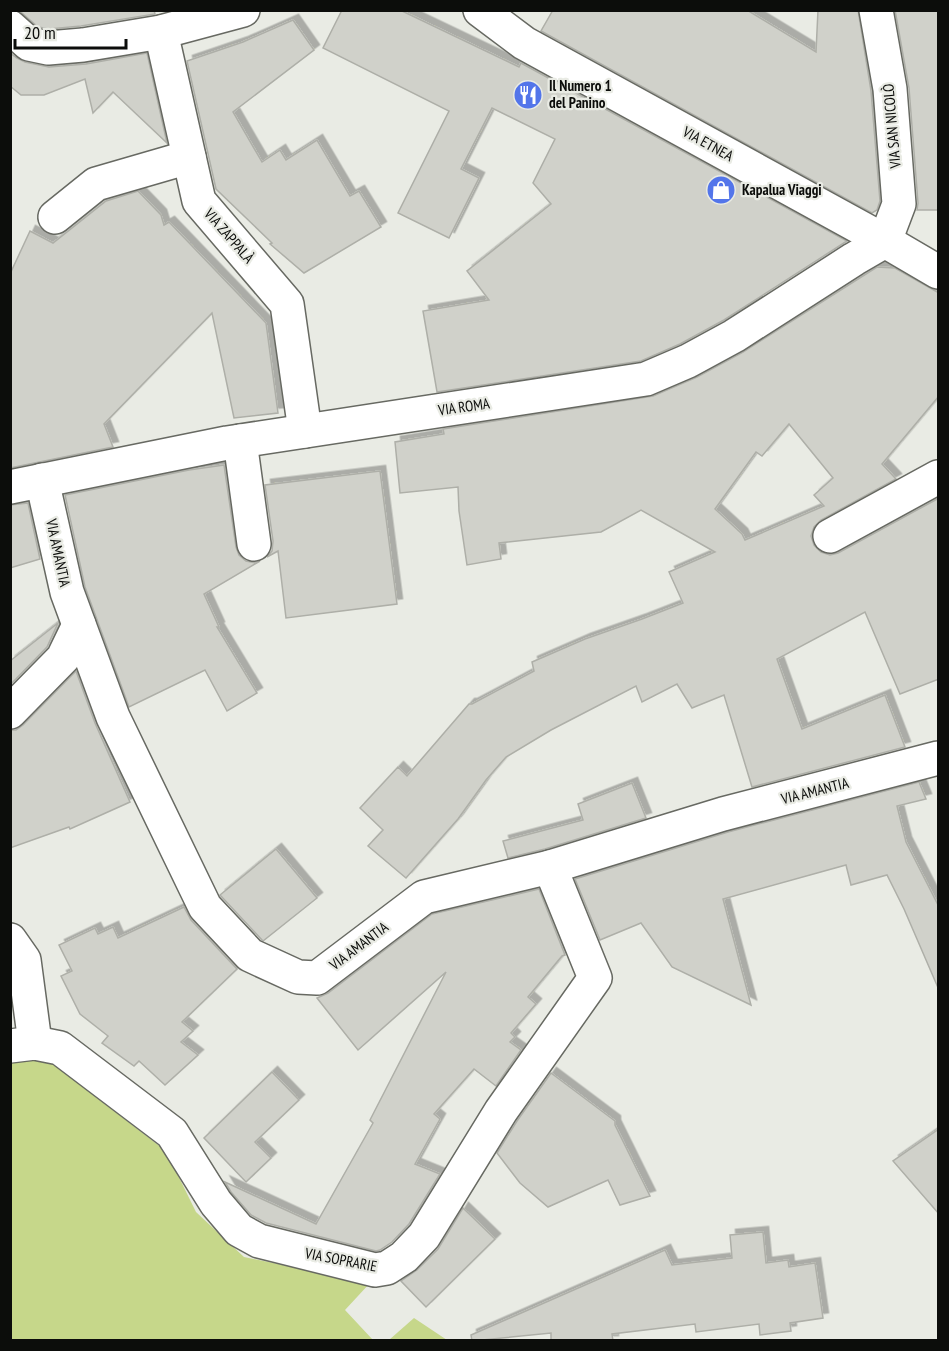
<svg xmlns="http://www.w3.org/2000/svg" width="949" height="1351" font-family="'PT Sans Narrow',sans-serif">
  <style>
    .green { fill: #c6d78a }
    .building { fill: #d0d1ca; stroke: #aeafa8; stroke-width: 1.5; fill-rule: evenodd; filter: url(#shadow) }
    .lines { fill: none; stroke-linecap: round; stroke-linejoin: round }
    .pedestrian-casing { stroke: #676962; stroke-width: 36 }
    .minor-casing { stroke: #676962; stroke-width: 36 }
    .secondary-casing { stroke: #676962; stroke-width: 36 }
    .pedestrian { stroke: #fff; stroke-width: 33 }
    .minor { stroke: #fff; stroke-width: 33 }
    .secondary { stroke: #fff; stroke-width: 33 }
    .labels { text-anchor: middle; stroke-width: 4.5; stroke-linejoin: round; paint-order: stroke }
    .poi-label { font-size: 15px; font-weight: bold; fill: #0c0d0b; stroke: #e9ebe4; text-anchor: start }
    .street-label { font-size: 15px; fill: #0c0d0b; stroke: #e9ebe4 }
  </style>
  <defs>
    <filter id="shadow"><feDropShadow dx="5.5" dy="-5.5" stdDeviation="0" flood-color="#0004"/></filter>
  </defs>
  <rect width="100%" height="100%" fill="#e9ebe4"/>
  <g class="green">
    <path d="M26,1056l27,8 113,87 30,61 48,45 126,26 -25,27 28,30h-362v-276z"/>
    <path d="M414,1318l33,22h-58z"/>
  </g>
  <g class="building">
    <path d="M18,10h136l1,4 -74,12 -32,3 -11,-2 -16,-14z"/>
    <path d="M342,10h58l119,57 2,-4 326,178 -123,79 -44,24 -39,17 -204,31 -14,-81 66,-11 -22,-29 84,-67 -18,-21 22,-44 -63,-31 -31,61 18,9 -30,60 -51,-25 51,-102 -126,-63z"/>
    <path d="M553,10h194l69,42 2,-42h40l13,81 9,110 -3,9 -5,3 -331,-182z"/>
    <path d="M895,10h44v200h-22l1,-7 -9,-115z"/>
    <path d="M293,20l21,30 -81,62 29,50 18,-12 6,10 31,-20 33,56 9,-5 22,36 -77,46 -34,-29 2,-1 -56,-54 -29,-128 56,-19z"/>
    <path d="M10,53l7,5 8,4 24,5 37,-3 61,-11 20,90 -54,-51 -20,21 -8,-34 -41,16h-23l-11,-9z"/>
    <path d="M138,191l23,24 3,10 5,-3 97,101 12,90 -44,5 -22,-105 -108,111 9,23 -103,21v-194l20,-43 23,12 53,-42z"/>
    <path d="M877,267l18,1 44,25v103l-57,68 14,15 -75,41 -7,7 -3,9 3,9 7,7 9,3 8,-2 101,-55v181l-39,15 -35,-82 -88,47 25,70 83,-34 20,52 -153,40 -28,-92 -32,13 -15,-24 -35,18 -6,-16 -85,44 -45,27 -20,23 -28,39 -52,59 -38,-32 15,-16 -23,-22 38,-41 9,9 62,-72h3l62,-33 -2,-9 53,-23 57,-20 41,-16 -14,-31 46,-20 -74,-42 -40,22 -102,11 2,16 -34,6 -8,-54 -1,-24 -58,6 -5,-51 49,-8 -1,-5 210,-33 44,-19 46,-25zM789,424l44,54 -19,17 10,11 -79,34 -3,-6 -27,-25 41,-57 6,4z"/>
    <path d="M224,465l12,82 3,8 7,6 10,2 4,-2 -56,33 15,33h-2l40,66 -30,18 -22,-41 -76,37 -44,-120 -20,-92 124,-25z"/>
    <path d="M380,471l17,133 -111,14 -8,-67 -11,6 5,-6 1,-10 -8,-56z"/>
    <path d="M28,503l12,56 -30,9v-63z"/>
    <path d="M58,623l-11,24 -37,38v-24z"/>
    <path d="M76,671l19,52 35,79 -60,27 -1,-2 -59,21v-118h6l7,-5z"/>
    <path d="M919,782l7,17 -29,7 9,36 33,65v83l-35,-81 -17,-34 -36,10 -5,-20 -123,34 28,106 -79,-38 -31,-44 -41,17 -25,-61 153,-47z"/>
    <path d="M632,783l14,35 -101,31 -37,9 -5,-17 80,-21 -5,-16z"/>
    <path d="M276,849l41,49 -54,43 -43,-46z"/>
    <path d="M539,889l26,66 -3,1 -34,41 8,7 -25,29 4,4 -5,5 11,8 -25,36 -22,-17 -40,45 6,5 -25,45 25,10 -31,50 -17,18 -12,8 -4,1 -110,-28 -15,-8 -20,-23 -6,-10 91,42 57,-101 -3,-3 76,-148 -88,78 -41,-52 11,-5 104,-79z"/>
    <path d="M184,907l7,13 46,49 -55,53 11,9 -12,11 17,13 -33,30 -26,-24 -5,5 -32,-23 6,-7 -28,-22 -19,-38 11,-5 -13,-26 36,-17 3,6 15,-7 5,11z"/>
    <path d="M272,1072l27,28 -44,42 16,16 -25,24 -42,-44z"/>
    <path d="M551,1073l64,48v4l35,71 -30,9 -12,-25 -60,27 -28,-24 -23,-30 20,-32z"/>
    <path d="M939,1129v85l-46,-53z"/>
    <path d="M463,1208l32,31 -69,68 -25,-26 16,-11 21,-21z"/>
    <path d="M763,1232l3,31 22,-3 1,7 26,-4 8,55 -33,5 1,8 -31,4 -1,-11 -63,8 -1,-8 -83,10 1,7h-62v-8l-79,8 -1,-6 194,-85 7,15 60,-7 -2,-23z"/>
  </g>
  <g class="lines">
    <g class="pedestrian-casing">
      <path id="pedestrian" d="M830,536l108,-59"/>
    </g>
    <g class="minor-casing">
      <g id="minor">
        <path d="M876,10l14,79 9,115 -14,37"/>
        <path d="M10,27l19,17 19,4 35,-3 78,-13 82,-22"/>
        <path d="M161,32l38,169 88,103 18,127"/>
        <path d="M55,217l41,-33 93,-27"/>
        <path d="M240,441l14,103"/>
        <path d="M42,480l25,112 46,125 92,190 45,48 48,22 19,1 107,-81 126,-30 173,-53 215,-56"/>
        <path d="M10,712l53,-54 16,-33"/>
        <path d="M10,940l14,20 11,83"/>
        <path d="M10,1046l25,-3 25,5 112,85 44,70 23,27 20,11 116,29 12,-2 17,-11 20,-21 77,-125 94,-133 -45,-111"/>
      </g>
    </g>
    <g class="secondary-casing">
      <g id="secondary">
        <path d="M480,10l44,33 361,198 53,31"/>
        <path d="M10,487l217,-44 419,-64 42,-18 46,-25 120,-77 31,-18"/>
      </g>
    </g>
    <use href="#pedestrian" class="pedestrian"/>
    <use href="#minor" class="minor"/>
    <use href="#secondary" class="secondary"/>
  </g>
  <defs>
    <g id="restaurant-disc" transform="scale(1.5)"><circle r="9.5" fill="#5375ea" stroke="#e9ebe4"/><path d="M-5-6h1v4h1v-4h1v4h1v-4h1v5L-1.5 .5V6h-2V.5L-5-1ZM5-6V6H3V1.5H1.5Q1.5-4 5-6Z" fill="#fff"/></g>
    <g id="shop-disc" transform="scale(1.5)"><circle r="9.5" fill="#5375ea" stroke="#e9ebe4"/><path d="M-5-2.5h2.3a2.7 3.5 0 0 1 5.4 0H5L5.5 6h-11ZM-1.5-2.5h3a1.5 2.3 0 0 0-3 0Z" fill="#fff"/></g>
  </defs>
  <g fill-rule="evenodd">
    <use href="#restaurant-disc" x="528" y="95"/>
    <use href="#shop-disc" x="721" y="190"/>
  </g>
  <g class="labels">
    <g class="poi-label">
      <text x="549" y="91">Il Numero 1<tspan x="549" dy="17">del Panino</tspan></text>
      <text x="742" y="195">Kapalua Viaggi</text>
    </g>
    <g class="street-label">
      <text transform="translate(892 126) rotate(-95)" y="5">VIA SAN NICOLÒ</text>
      <text transform="translate(708 144) rotate(29)" y="5">VIA ETNEA</text>
      <text transform="translate(229 236) rotate(49)" y="5">VIA ZAPPALÀ</text>
      <text transform="translate(464 407) rotate(-8)" y="5">VIA ROMA</text>
      <text transform="translate(58 553) rotate(78)" y="5">VIA AMANTIA</text>
      <text transform="translate(815 791) rotate(-14)" y="5">VIA AMANTIA</text>
      <text transform="translate(359 946) rotate(-37)" y="5">VIA AMANTIA</text>
      <text transform="translate(341 1260) rotate(11)" y="5">VIA SOPRARIE</text>
    </g>
  </g>
  <rect width="949" height="1351" fill="none" stroke="#0c0d0b" stroke-width="24"/>
  <path d="M15 39v9h111v-9" fill="none" stroke="#0c0d0b" stroke-width="3"/>
  <text x="24" y="39" font-size="18" fill="#0c0d0b" stroke="#e9ebe4" stroke-width="4.5" paint-order="stroke">20 m</text>
</svg>
